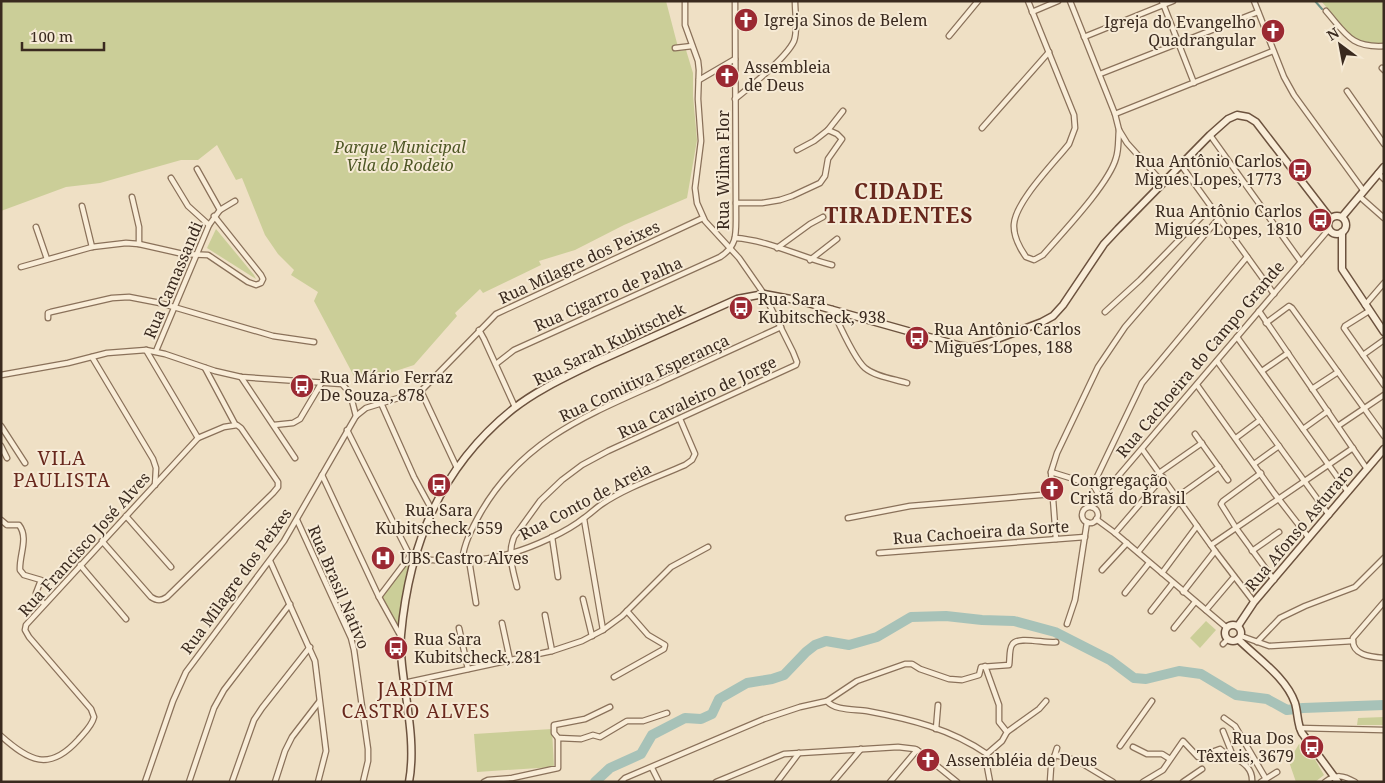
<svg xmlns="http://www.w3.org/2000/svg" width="1385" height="783" font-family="'Noto Serif',serif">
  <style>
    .green { fill: #cbce98 }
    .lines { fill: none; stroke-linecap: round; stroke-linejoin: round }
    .stream { stroke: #6d9186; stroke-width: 2 }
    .river { stroke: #a7c2b8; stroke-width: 10 }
    .street-casing { stroke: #8a715a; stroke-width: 7 }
    .secondary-casing { stroke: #6c523e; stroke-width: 9 }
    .street { stroke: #f9edd8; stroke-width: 4.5 }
    .secondary { stroke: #f9edd8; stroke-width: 6 }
    .labels { text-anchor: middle; stroke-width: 4; stroke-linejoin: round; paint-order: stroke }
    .poi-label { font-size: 16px; fill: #3a2a1f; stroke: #f6ead5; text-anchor: start }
    .park-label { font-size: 16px; font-style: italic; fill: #4e5725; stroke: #f6ead5 }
    .street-label { font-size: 16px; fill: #3a2a1f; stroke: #f6ead5 }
    .quarter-label { font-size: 19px; letter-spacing: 1px; fill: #68281d; stroke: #f6ead5 }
    .district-label { font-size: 21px; font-weight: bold; letter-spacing: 1px; fill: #68281d; stroke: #f6ead5 }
  </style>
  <rect width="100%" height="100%" fill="#efe0c5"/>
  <g class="green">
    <path d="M1,1h665l13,50 7,-1 7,23v23l4,44 -10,58 -63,27 -49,25 -36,11 2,4 -58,28 -3,-4 -25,24 2,3 -43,49 -52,17 -6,-2 -42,-79 4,-9 -27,-17 3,-5 -16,-16 -13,-19 -23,-57 -6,2 -19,-35 -19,15h-17l-81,23 -34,4 -65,24z"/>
    <path d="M1321,1h63v42c-12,0 -22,1 -32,-6z"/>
    <path d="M216,229l38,46 2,4 -49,-31z"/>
    <path d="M409,560l-11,67 -16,-30z"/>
    <path d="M1206,621l10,9 -16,18 -10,-10z"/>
    <path d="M1384,717v8h-27l1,-7z"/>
    <path d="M552,729l2,38 -77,5 -3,-38z"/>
    <path d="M1299,744l14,12 11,19 -9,7h-19l-9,-26 6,-2z"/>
  </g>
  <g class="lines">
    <path class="stream" d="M1315,1l7,8"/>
    <path class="river" d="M595,782l15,-14 31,-14 11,-19 33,-17 16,1 11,-5 7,-15 28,-16 25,-4 12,-4 22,-23 9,-7 11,-4 23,4 28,-8 34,-20 35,-1 36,4 32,1 41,11 55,28 24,18 12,1 33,-8 22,3 35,21 31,4 20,11 16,-2 81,-3"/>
    <g class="street-casing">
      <g id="street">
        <path d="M1028,1l46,114 1,13 -6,16c-15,19 -53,57 -55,80 -1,12 5,23 12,33l8,3 9,-5c19,-22 66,-71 73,-97 3,-9 2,-19 3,-28"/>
        <path d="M1070,1l45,113 4,16 8,13 36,40"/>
        <path d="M1162,1l32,82"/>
        <path d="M1254,1l30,76 10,18 69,95"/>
        <path d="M1326,11c20,23 25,37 58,35"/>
        <path d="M1032,12l26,-11"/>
        <path d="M949,36l29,-35"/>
        <path d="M1084,37l89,-36"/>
        <path d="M675,48l17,-2"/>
        <path d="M1382,68l2,2"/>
        <path d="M1100,74l158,-62"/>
        <path d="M699,80l36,-21"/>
        <path d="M1347,91l37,53"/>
        <path d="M735,99c15,-12 52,-42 59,-58 4,-11 1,-28 1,-40"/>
        <path d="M1115,114l158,-63"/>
        <path d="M982,128l67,-76"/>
        <path d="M828,130l15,-19"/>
        <path d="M1210,135l91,127"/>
        <path d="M1181,165l93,129"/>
        <path d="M197,169l23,41"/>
        <path d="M1378,173l6,6"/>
        <path d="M171,178l17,28 21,19"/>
        <path d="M1359,196l25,22"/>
        <path d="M132,197l7,30v17"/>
        <path d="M736,203h26l18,-3 12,-4 28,-13 5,-7 3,-17 14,-20 -5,-5 -9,-4 -14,11 -17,9"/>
        <path d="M82,206l10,41"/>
        <path d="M36,227l11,32"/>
        <path d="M735,238c33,2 65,19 97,27"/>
        <path d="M777,248l33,-24 13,-7"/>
        <path d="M810,260l27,-21"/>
        <path d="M21,267l71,-20 34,-4 13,1 44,10 25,1 40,27 8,3 5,-2 2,-4 -2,-4 -47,-59"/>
        <path d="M1365,305l19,-22"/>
        <path d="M832,309c7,15 22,50 33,59 11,9 29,11 42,15"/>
        <path d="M1259,311l108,158"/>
        <path d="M1369,311l-24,15 -1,2 40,57"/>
        <path d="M1105,312l35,-32 71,-73"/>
        <path d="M48,318v-5l3,-1 61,-14 17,-1 31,6 113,33 41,6"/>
        <path d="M1266,323l23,-17 3,2 92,128"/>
        <path d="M479,330l5,9 31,68"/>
        <path d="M1237,337l111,155"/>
        <path d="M146,350l52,88"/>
        <path d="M156,351l53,-126 11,-15 15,-9"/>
        <path d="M1363,355l21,-15"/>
        <path d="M92,357l61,102 3,9 -1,17"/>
        <path d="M1217,361l112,154"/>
        <path d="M496,364l18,-14 206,-93c17,-11 16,-22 16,-40l-1,-216"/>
        <path d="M205,368l30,56"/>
        <path d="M1262,371l26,-18"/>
        <path d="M1,375l67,-12 39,-10 39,-3 19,4 50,17 26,6 101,7 8,9 6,23"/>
        <path d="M241,377l54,81"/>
        <path d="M1197,385l77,108 35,45"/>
        <path d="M1312,389l26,-17"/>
        <path d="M421,391l36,77"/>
        <path d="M381,403l33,74 18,33"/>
        <path d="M274,425l19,-2 7,-4 22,-37"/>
        <path d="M1,426l24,37"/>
        <path d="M1338,426l46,-31"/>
        <path d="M1303,429l25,-18"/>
        <path d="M347,430l63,126 3,3c34,2 66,4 99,-6 21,-6 55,-21 72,-35 6,-4 12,-10 18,-14 25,-17 56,-27 83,-39l7,-5 3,-6 -15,-35"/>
        <path d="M1195,434l33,46"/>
        <path d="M1236,438l24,-18"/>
        <path d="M1,446l6,12"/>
        <path d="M1142,449l73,102 39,51"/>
        <path d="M1254,464l25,-18"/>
        <path d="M1051,472l42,13 8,13"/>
        <path d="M1159,473l43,-30"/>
        <path d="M1261,473l-38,28 -2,3 15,24 38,52"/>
        <path d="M322,475l57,122 21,38"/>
        <path d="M1093,485l49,-102 105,-126"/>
        <path d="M1177,497l42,-30"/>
        <path d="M1092,507l237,-278"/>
        <circle cx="1090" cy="515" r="8"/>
        <path d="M126,516l45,51"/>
        <path d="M848,518l62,-12 143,-12"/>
        <path d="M584,519l19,111"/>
        <path d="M1096,519l19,14 112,95"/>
        <path d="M1,520l6,5h12c10,13 0,30 1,45l4,5 17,5 -5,13 8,11"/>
        <path d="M297,520l54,118 3,12 14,99v12l-5,21"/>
        <path d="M1115,533l48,-56"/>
        <path d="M552,537l6,40"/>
        <path d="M1056,539l-5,-67 6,-19 41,-86 27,-40 94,-109"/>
        <path d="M1211,545l142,-97"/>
        <path d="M1252,551l27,-19"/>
        <path d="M1138,552l41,-51"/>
        <path d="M879,553l206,-16"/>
        <path d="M469,560l7,43"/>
        <path d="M270,561l45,100 11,90 -8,31"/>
        <path d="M462,561c2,-18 10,-33 19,-49 43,-74 109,-98 182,-131 39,-18 79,-36 118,-54"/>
        <path d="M80,565l46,54"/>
        <path d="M1102,570l25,-27"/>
        <path d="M1162,573l35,-47"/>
        <path d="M517,587c-4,-17 -10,-33 -3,-50l26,-36 22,-21 20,-15 26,-14 188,-86 1,-3 -4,-10 -29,-58 -25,-36 -34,-37 -8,-18 -2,-15 6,-47 -3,-42 1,-29 -1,-9 -13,-36v-24"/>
        <path d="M1183,592l32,-41"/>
        <path d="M1125,593l24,-30"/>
        <path d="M379,597l31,-41"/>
        <path d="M583,599l9,37"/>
        <path d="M1384,602l-31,36c-2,17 17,19 31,20"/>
        <path d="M1206,610l28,-33"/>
        <path d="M1151,611l22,-28"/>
        <path d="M545,615l7,36"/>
        <path d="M502,623l8,37"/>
        <path d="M1067,624l8,-24 12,-78"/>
        <path d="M459,628l9,41"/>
        <path d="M1174,628l21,-26"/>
        <path d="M1241,636l28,10 84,-5"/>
        <path d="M1257,642l23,-24 25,-12 50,-19 29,-29"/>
        <path d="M1223,644l5,-5"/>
        <path d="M985,666l14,39v17l8,10 -5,9 -15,13"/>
        <path d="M614,677l50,-28 1,-4 -17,-10 -21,-24"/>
        <path d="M404,683l148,-32 30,-10 21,-11 19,-14 49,-49 37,-20"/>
        <path d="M827,701c8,10 29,8 40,10 43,8 84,18 120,43"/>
        <path d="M1224,718l11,8 31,53"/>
        <path d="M1299,728l85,2"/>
        <path d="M936,729l2,-24"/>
        <path d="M1223,731l10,25"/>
        <path d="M1007,732l32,-23 7,-8"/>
        <path d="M1,736c28,25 48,36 77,4 6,-7 14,-14 16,-23l-3,-8 -62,-72 -4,-7 1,-5 172,-187 26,-11 13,-2 4,3 37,54v5l-5,6 -106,104c-6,4 -10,4 -16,0l-49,-56"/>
        <path d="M558,738l-4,-5v-8l31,-6 25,-12"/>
        <path d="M1120,746l32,-45"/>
        <path d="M1133,747l14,7h15l8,5"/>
        <path d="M987,754l-1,7 4,21"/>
        <path d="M1055,755l23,6 35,21"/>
        <path d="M652,768l7,14"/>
        <path d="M145,782l28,-81 13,-29 98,-131 72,-125 10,-8 55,-17 75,-77 207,-96"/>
        <path d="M189,782l25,-74 10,-18 66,-86"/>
        <path d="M232,782l22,-62 8,-12 48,-61"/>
        <path d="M275,782l10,-31 7,-14 27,-35"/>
        <path d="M484,782l4,-2 24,-2 46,-10v-30l23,1 12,-4 7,2 27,-16h16l24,-8"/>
        <path d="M621,782l4,-4 139,-59 36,-12 27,-6 30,-20 48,-17h7l8,5 29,10 13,1 17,-5 2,-8 28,-2c1,-5 0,-16 3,-20 5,-10 34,-1 44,-3"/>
        <path d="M716,782l68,-28 114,-7 17,2 5,3 37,30"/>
        <path d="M777,782l22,-29"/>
        <path d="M833,782l28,-33"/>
        <path d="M890,782l27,-32"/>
        <path d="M1050,782l1,-15 6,-19"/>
        <path d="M1143,782l20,-12 20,-29 15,16 22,-8c4,5 9,4 14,8 10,6 19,12 18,25"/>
        <path d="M1183,782l19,-13"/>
        <path d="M1261,782l16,-10"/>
        <path d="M1325,782c11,-8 18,-7 30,0"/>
      </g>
    </g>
    <g class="secondary-casing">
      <g id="secondary">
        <circle cx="1337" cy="225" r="9"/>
        <path d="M1342,217l42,-50"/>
        <path d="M1342,232v37l42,63"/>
        <circle cx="1233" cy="633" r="8"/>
        <path d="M1238,626l16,-24 130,-153"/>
        <path d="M1238,639c19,19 48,38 57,64 3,10 2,21 7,30l36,49"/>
        <path d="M409,782c7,-38 -3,-79 -7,-117 -1,-10 -2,-20 -1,-30 8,-91 40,-168 112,-226 24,-19 53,-32 79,-45 48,-22 97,-43 145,-65l27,-5 37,7 160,45 12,1 11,-3 58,-22 11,-6 10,-11 41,-61 14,-15 92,-94 18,-16 9,-4 11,2 8,5 74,96"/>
      </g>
    </g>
    <use href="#street" class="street"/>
    <use href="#secondary" class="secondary"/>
  </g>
  <defs>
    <g id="church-disc" transform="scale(1.25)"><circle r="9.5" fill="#9b2932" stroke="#f6ead5"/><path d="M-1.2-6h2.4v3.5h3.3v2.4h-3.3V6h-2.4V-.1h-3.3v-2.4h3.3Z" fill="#fff"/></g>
    <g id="bus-disc" transform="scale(1.25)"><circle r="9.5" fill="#9b2932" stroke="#f6ead5"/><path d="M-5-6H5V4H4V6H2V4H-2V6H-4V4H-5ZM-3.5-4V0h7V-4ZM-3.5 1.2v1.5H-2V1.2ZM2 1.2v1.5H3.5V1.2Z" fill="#fff"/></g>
    <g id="hospital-disc" transform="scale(1.25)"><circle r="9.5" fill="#9b2932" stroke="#f6ead5"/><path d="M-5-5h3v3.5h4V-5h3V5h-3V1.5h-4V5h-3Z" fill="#fff"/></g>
  </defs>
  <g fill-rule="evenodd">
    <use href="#church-disc" x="746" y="20"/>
    <use href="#church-disc" x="1273" y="31"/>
    <use href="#church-disc" x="727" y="76"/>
    <use href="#bus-disc" x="1300" y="170"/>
    <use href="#bus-disc" x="1320" y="220"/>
    <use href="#bus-disc" x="741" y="308"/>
    <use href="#bus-disc" x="917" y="338"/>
    <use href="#bus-disc" x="302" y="386"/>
    <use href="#bus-disc" x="439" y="485"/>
    <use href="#church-disc" x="1052" y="489"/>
    <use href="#hospital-disc" x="383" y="558"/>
    <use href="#bus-disc" x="396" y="648"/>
    <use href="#bus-disc" x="1312" y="747"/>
    <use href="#church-disc" x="928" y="760"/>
  </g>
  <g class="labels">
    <g class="poi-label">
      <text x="764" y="26">Igreja Sinos de Belem</text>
      <text x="1256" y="28" text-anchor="end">Igreja do Evangelho<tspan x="1256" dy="18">Quadrangular</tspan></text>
      <text x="744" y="73">Assembleia<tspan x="744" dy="18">de Deus</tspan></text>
      <text x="1282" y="167" text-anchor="end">Rua Antônio Carlos<tspan x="1282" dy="18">Migues Lopes, 1773</tspan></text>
      <text x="1302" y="217" text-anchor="end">Rua Antônio Carlos<tspan x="1302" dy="18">Migues Lopes, 1810</tspan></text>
      <text x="758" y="305">Rua Sara<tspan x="758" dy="18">Kubitscheck, 938</tspan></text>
      <text x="934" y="335">Rua Antônio Carlos<tspan x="934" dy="18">Migues Lopes, 188</tspan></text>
      <text x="320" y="383">Rua Mário Ferraz<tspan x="320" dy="18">De Souza, 878</tspan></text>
      <text x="1070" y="486">Congregação<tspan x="1070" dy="18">Cristã do Brasil</tspan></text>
      <text x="439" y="516" text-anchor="middle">Rua Sara<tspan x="439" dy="18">Kubitscheck, 559</tspan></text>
      <text x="400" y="564">UBS Castro Alves</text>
      <text x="414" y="645">Rua Sara<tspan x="414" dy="18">Kubitscheck, 281</tspan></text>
      <text x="1294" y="744" text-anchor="end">Rua Dos<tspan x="1294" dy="18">Têxteis, 3679</tspan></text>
      <text x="946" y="766">Assembléia de Deus</text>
    </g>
    <g class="park-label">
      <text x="400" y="153">Parque Municipal<tspan x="400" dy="18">Vila do Rodeio</tspan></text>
    </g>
    <g class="street-label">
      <text transform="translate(723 170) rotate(-90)" y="6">Rua Wilma Flor</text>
      <text transform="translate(579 262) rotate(-25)" y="6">Rua Milagre dos Peixes</text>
      <text transform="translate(173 280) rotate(-67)" y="6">Rua Camassandi</text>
      <text transform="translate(608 294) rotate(-24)" y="6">Rua Cigarro de Palha</text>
      <text transform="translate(609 344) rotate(-26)" y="6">Rua Sarah Kubitschek</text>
      <text transform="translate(1200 359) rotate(-50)" y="6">Rua Cachoeira do Campo Grande</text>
      <text transform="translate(644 378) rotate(-25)" y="6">Rua Comitiva Esperança</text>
      <text transform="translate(697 397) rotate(-25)" y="6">Rua Cavaleiro de Jorge</text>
      <text transform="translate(585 501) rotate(-28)" y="6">Rua Conto de Areia</text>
      <text transform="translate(1299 528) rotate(-50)" y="6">Rua Afonso Asturaro</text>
      <text transform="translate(981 532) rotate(-4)" y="6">Rua Cachoeira da Sorte</text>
      <text transform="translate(84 544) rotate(-48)" y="6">Rua Francisco José Alves</text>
      <text transform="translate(236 581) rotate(-54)" y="6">Rua Milagre dos Peixes</text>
      <text transform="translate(339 587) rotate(67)" y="6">Rua Brasil Nativo</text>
    </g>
    <g class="quarter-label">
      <text x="62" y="465">VILA<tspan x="62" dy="22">PAULISTA</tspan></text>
      <text x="416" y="696">JARDIM<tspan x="416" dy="22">CASTRO ALVES</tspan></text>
    </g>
    <g class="district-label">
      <text x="899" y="199">CIDADE<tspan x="899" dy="24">TIRADENTES</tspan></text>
    </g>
  </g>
  <rect width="1385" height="783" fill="none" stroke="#3a2a1f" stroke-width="5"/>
  <g transform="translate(1340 45) rotate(328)" stroke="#f6ead5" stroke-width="4" paint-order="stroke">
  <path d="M0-4L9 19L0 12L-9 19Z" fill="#3a2a1f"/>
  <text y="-8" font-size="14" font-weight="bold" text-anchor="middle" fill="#3a2a1f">N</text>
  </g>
  <path d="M22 42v8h82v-8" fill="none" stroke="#3a2a1f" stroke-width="2.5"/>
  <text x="30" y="42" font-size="15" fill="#3a2a1f" stroke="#f6ead5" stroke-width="4" paint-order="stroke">100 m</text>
</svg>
